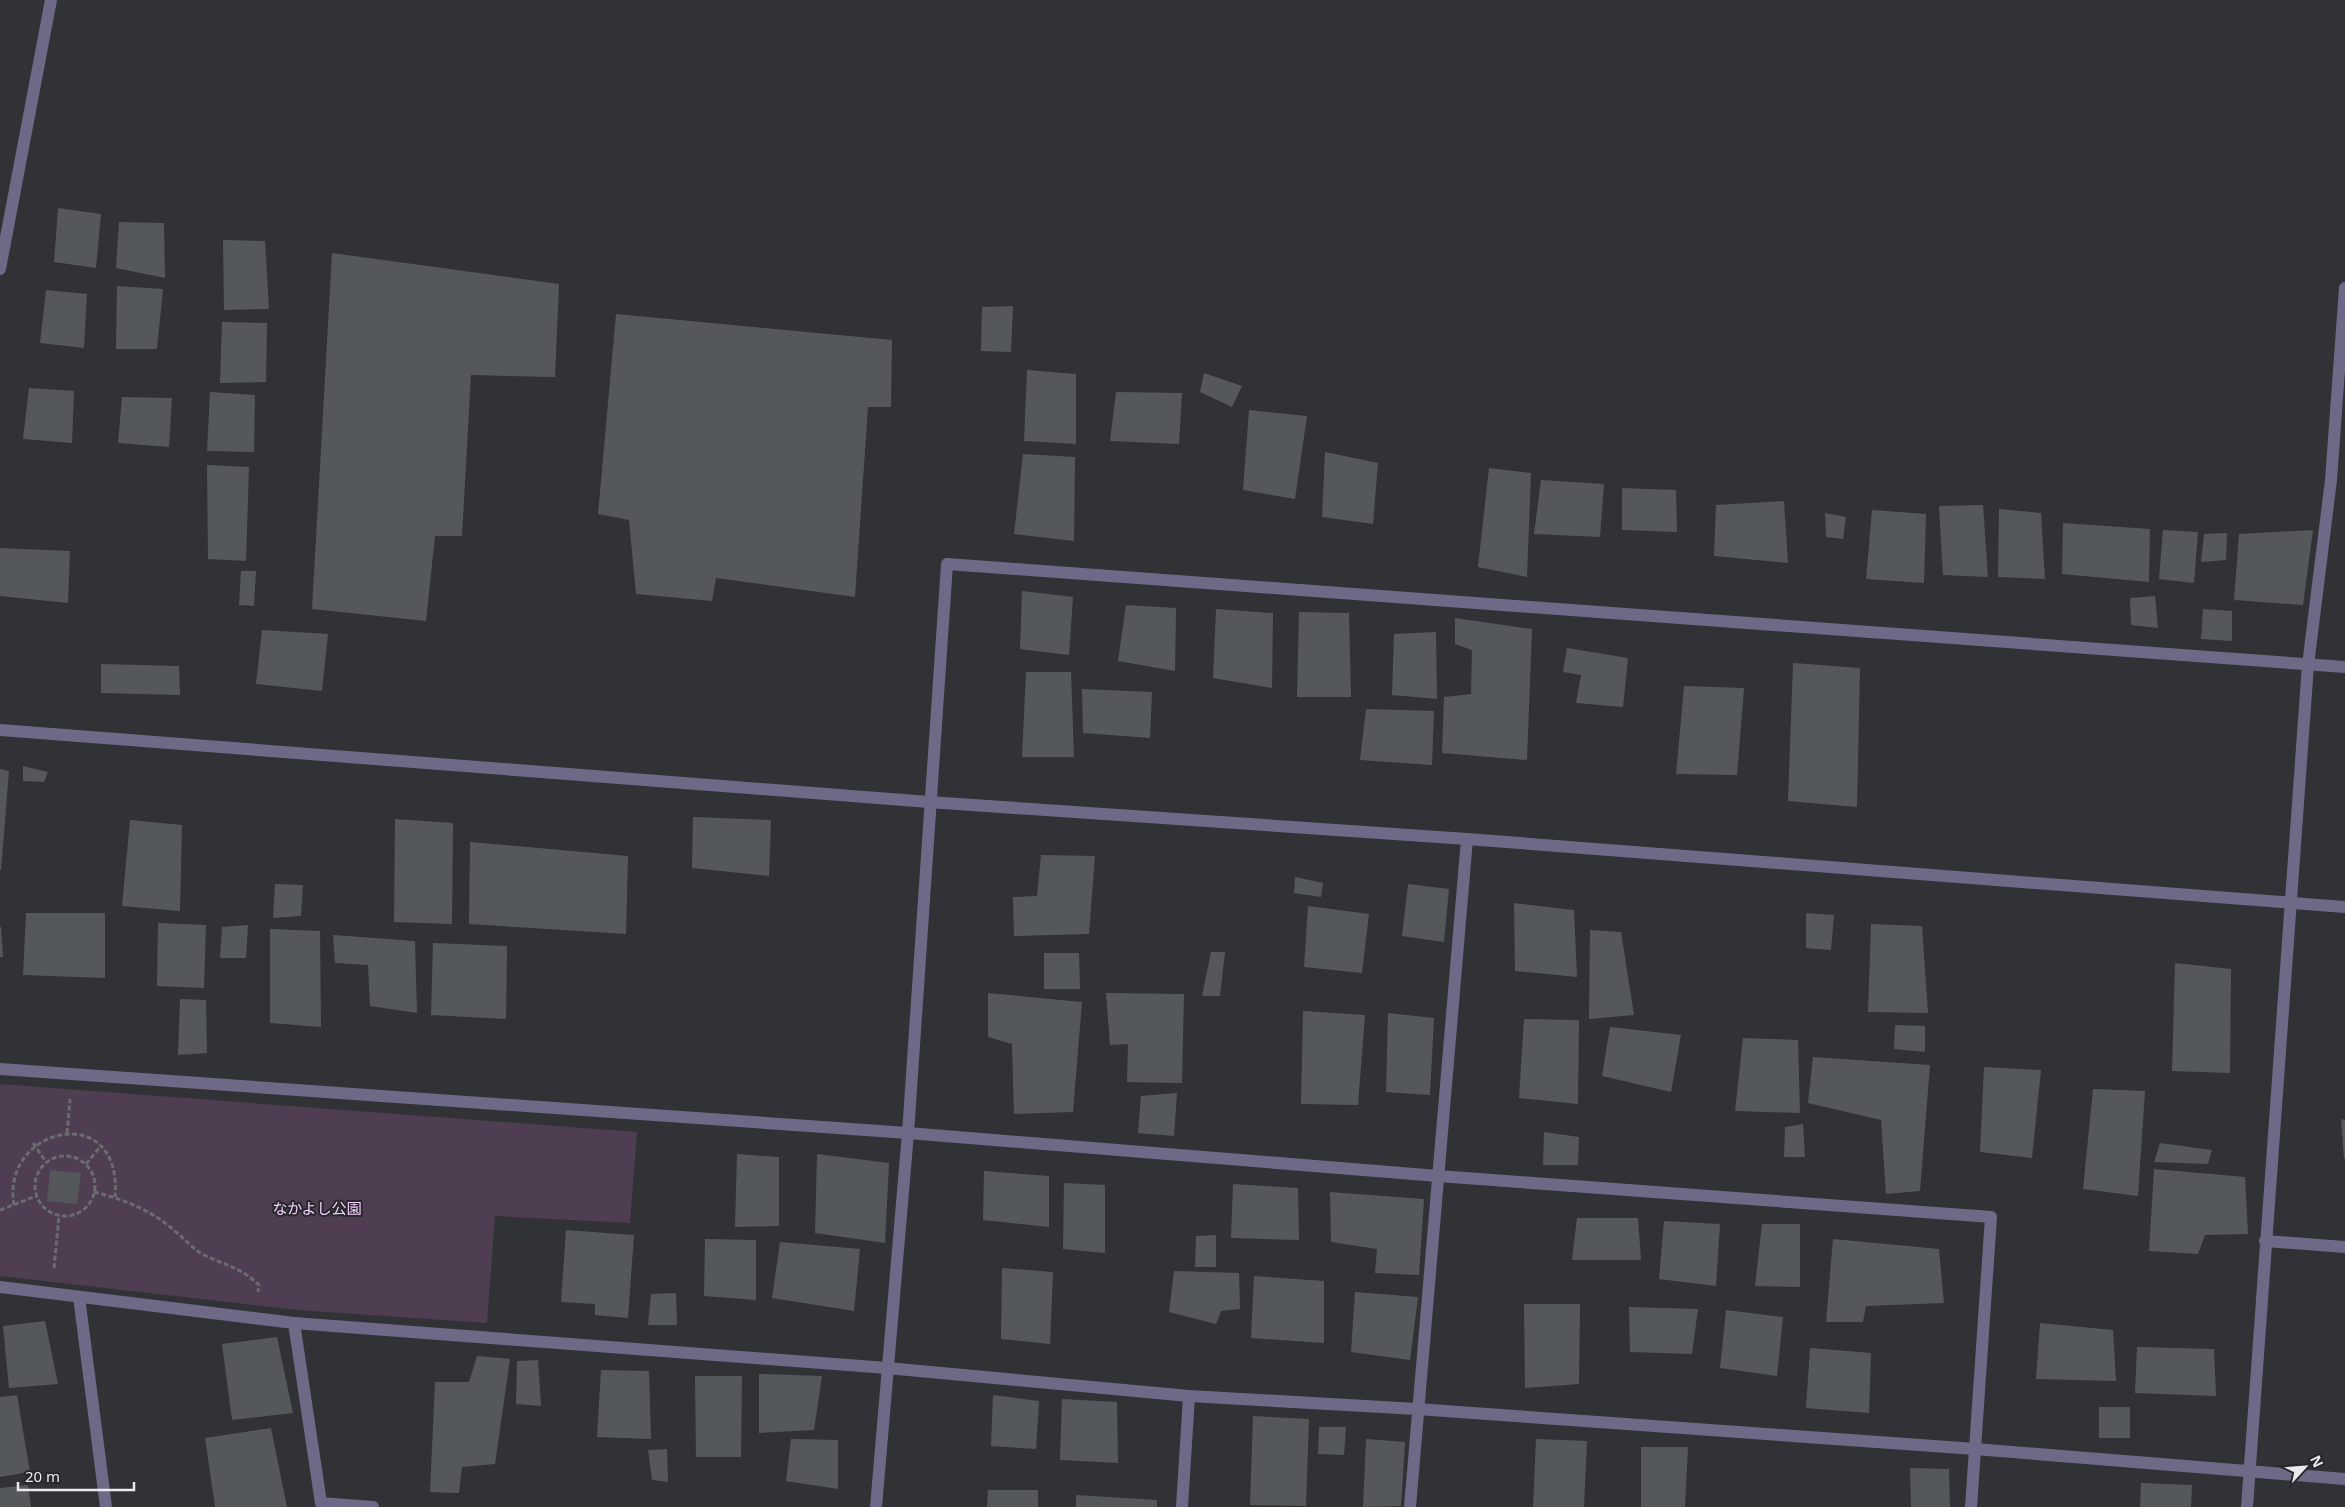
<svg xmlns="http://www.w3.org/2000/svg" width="2345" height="1507" font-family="'Noto Sans','Noto Sans JP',sans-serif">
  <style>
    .green { fill: #4f3d52 }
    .building { fill: #55585a }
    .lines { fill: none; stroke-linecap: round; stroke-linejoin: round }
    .path { stroke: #6b6c6f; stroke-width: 3; stroke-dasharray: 5 2.5; stroke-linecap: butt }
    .minor { stroke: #6d6987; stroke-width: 12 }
    .labels { text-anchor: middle; stroke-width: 4; stroke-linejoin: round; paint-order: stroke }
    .park-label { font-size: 15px; fill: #f7d0ff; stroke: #27282b }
  </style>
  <rect width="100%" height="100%" fill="#313235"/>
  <path class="green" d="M0,1084l637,48 -7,91 -135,-7 -8,107 -190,-13 -297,-34z"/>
  <g class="building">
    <path d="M58,208l43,6 -5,54 -42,-6z"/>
    <path d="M119,222l45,1 1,55 -49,-10z"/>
    <path d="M223,240l42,1 4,68 -45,1z"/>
    <path d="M332,253l227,31 -4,93 -84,-2 -9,161h-27l-9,85 -114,-12z"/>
    <path d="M117,286l46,3 -6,60h-41z"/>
    <path d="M46,290l41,4 -3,54 -44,-5z"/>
    <path d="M1013,306l-2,46 -30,-1 1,-44z"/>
    <path d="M616,314l276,26 -1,67h-23l-13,190 -139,-19 -4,23 -76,-7 -7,-74 -31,-6z"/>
    <path d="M222,322l45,1 -1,59 -46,1z"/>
    <path d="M1027,370l49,4v70l-52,-3z"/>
    <path d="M1204,373l38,13 -10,21 -32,-15z"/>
    <path d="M29,388l45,3 -2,52 -49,-4z"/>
    <path d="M210,392l45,3 -1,57 -47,-1z"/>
    <path d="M1116,392l66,1 -3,51 -69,-3z"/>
    <path d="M122,397l50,1 -3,49 -51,-4z"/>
    <path d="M1249,410l58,6 -12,83 -52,-9z"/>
    <path d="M1325,452l53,11 -5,61 -51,-7z"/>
    <path d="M1023,454l52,3 -1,84 -60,-7z"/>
    <path d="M207,465l42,2 -3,94 -38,-2z"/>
    <path d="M1489,468l42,5 -4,104 -49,-10z"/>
    <path d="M1541,480l63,4 -4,53 -66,-3z"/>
    <path d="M1622,488l54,2 1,42 -55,-2z"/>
    <path d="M1784,501l4,62 -74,-7 2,-51z"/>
    <path d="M1983,505l5,72 -45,-2 -4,-69z"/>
    <path d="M1999,509l42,4 4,66 -47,-2z"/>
    <path d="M1872,510l54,4 -2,69 -58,-4z"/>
    <path d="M1825,513l21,4 -3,22 -17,-2z"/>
    <path d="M2063,523l87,6 -1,53 -87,-8z"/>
    <path d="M2163,530l35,2 -4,51 -35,-4z"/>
    <path d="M2313,530l-10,75 -69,-5 5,-66z"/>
    <path d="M2227,533l-1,27 -25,2 3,-28z"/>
    <path d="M0,548l70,3 -2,52 -68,-7z"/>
    <path d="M241,571h15l-2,35 -15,-1z"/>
    <path d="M1022,591l51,6 -4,58 -49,-6z"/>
    <path d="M2155,596l3,32 -27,-3 -1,-27z"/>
    <path d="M1126,605l50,3 -1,63 -57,-10z"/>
    <path d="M1216,609l57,4 -1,75 -59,-10z"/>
    <path d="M2203,609l29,2v30l-31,-2z"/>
    <path d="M1299,612l50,1 2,84h-54z"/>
    <path d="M1455,618l77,11 -5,131 -85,-7 2,-56 27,-3 1,-44 -17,-6z"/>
    <path d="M262,630l66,4 -6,57 -66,-7z"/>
    <path d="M1436,632l1,67 -45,-4 2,-61z"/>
    <path d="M1567,648l61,10 -5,49 -47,-4 5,-28 -18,-3z"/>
    <path d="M1793,663l67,5 -3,139 -69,-6z"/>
    <path d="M101,664l78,2 1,29 -79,-2z"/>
    <path d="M1026,672h45l3,85h-52z"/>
    <path d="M1684,686l60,2 -7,87 -61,-1z"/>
    <path d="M1082,689l70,3 -2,46 -67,-5z"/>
    <path d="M1366,709l68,2 -2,54 -72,-5z"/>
    <path d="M23,766l25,6 -4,10 -21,-1z"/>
    <path d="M0,769l9,2 -8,99h-1z"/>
    <path d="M693,817l78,3 -2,56 -77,-8z"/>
    <path d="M395,819l58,4 -1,101 -58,-2z"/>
    <path d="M130,820l52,5 -2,86 -58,-5z"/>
    <path d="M470,842l158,14 -2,78 -157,-10z"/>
    <path d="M1041,855l54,1 -6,78 -75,2 -1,-39 24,-1z"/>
    <path d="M1295,877l28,6 -2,14 -27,-4z"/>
    <path d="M275,884l28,1 -2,31 -28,2z"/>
    <path d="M1408,884l41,5 -5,53 -42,-6z"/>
    <path d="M1514,903l60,7 3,67 -62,-6z"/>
    <path d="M1308,906l61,8 -7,59 -58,-6z"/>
    <path d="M26,913h79v65l-82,-3z"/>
    <path d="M1806,913l28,2 -3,35 -25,-2z"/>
    <path d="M158,923l48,2 -2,63 -47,-2z"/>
    <path d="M1871,924l51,2 6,87 -60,-1z"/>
    <path d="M248,925l-2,33h-26l2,-31z"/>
    <path d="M0,927h1l2,30h-3z"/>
    <path d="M270,929l50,2 1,96 -51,-4z"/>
    <path d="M1590,930l31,2 13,83 -45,4z"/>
    <path d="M333,935l82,6 2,72 -47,-7 -2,-41 -33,-2z"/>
    <path d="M433,943l74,3 -1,73 -75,-4z"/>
    <path d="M1211,952h14l-5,44h-18z"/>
    <path d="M1044,953h35l1,36h-36z"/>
    <path d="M2175,963l56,6 -1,104 -58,-2z"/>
    <path d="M988,993l94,9 -9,110 -59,2 -2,-70 -24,-7z"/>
    <path d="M1106,993l78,1 -2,89 -55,-1 1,-38 -18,1z"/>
    <path d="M180,999l26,1 1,53 -29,2z"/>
    <path d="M1303,1011l62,4 -7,90 -57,-1z"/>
    <path d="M1388,1013l46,5 -4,77 -44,-3z"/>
    <path d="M1524,1019l55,1 -1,84 -59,-6z"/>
    <path d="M1895,1025l30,1v26l-31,-3z"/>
    <path d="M1610,1027l71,8 -10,57 -69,-16z"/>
    <path d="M1743,1038l55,2 2,73 -65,-2z"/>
    <path d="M1813,1057l117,8 -10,126 -34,3 -5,-74 -73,-17z"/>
    <path d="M1984,1067l57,3 -9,88 -52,-6z"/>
    <path d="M2093,1089l52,2 -7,105 -55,-7z"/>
    <path d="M1177,1093l-3,43 -36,-3 3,-37z"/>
    <path d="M2341,1119l4,1v39h-1z"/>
    <path d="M1803,1124l2,33h-21l1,-30z"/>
    <path d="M1544,1132l35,5 -1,28h-35z"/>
    <path d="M2160,1143l52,7 -4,14 -54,-2z"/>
    <path d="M737,1154l42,3v69l-44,1z"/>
    <path d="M817,1154l72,9 -4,80 -70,-10z"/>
    <path d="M2154,1169l91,8 3,57 -43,1 -7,19 -49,-3z"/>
    <path d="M50,1170l31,3 -4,31 -30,-3z"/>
    <path d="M984,1171l65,5v51l-66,-7z"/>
    <path d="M1064,1183l41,2v68l-42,-4z"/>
    <path d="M1233,1184l65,4 1,52 -68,-2z"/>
    <path d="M1330,1192l94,7 -5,76 -44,-2 2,-24 -46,-7z"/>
    <path d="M1577,1218h61l3,42h-69z"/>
    <path d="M1664,1221l56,3 -4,62 -57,-7z"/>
    <path d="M1762,1224h38v63l-45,-1z"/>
    <path d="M566,1230l68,5 -6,83 -33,-3v-11l-34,-2z"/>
    <path d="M1216,1235v32h-21l1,-31z"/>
    <path d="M705,1239l51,1v60l-52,-4z"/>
    <path d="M1833,1239l106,10 5,54 -78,3 -3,16h-37z"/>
    <path d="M780,1242l80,7 -6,62 -82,-13z"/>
    <path d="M1002,1268l51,4 -3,72 -49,-5z"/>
    <path d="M1174,1271l65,2 1,36 -19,2 -5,13 -47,-12z"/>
    <path d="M1254,1276l70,5v62l-73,-5z"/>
    <path d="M1355,1292l63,5 -8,63 -59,-8z"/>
    <path d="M676,1293l1,32h-29l3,-31z"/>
    <path d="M1524,1304h56l-1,80 -54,4z"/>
    <path d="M1629,1307l69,2 -6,45 -62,-2z"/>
    <path d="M1726,1310l57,7 -6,59 -57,-8z"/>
    <path d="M45,1321l13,63 -49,4 -6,-62z"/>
    <path d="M2040,1323l73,7 3,51 -80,-2z"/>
    <path d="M277,1337l16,76 -61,7 -10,-76z"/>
    <path d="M2137,1347l77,2 2,47 -81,-3z"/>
    <path d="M1810,1348l61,5 -2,60 -63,-5z"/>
    <path d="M477,1356l33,3 -15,105 -33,3 -3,26 -29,-1 5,-110h34z"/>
    <path d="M538,1360l3,46 -25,-2 1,-43z"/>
    <path d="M601,1370l48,1 2,68 -54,-2z"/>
    <path d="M759,1374l63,2 -8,54 -55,3z"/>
    <path d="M695,1376h47l-1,81h-45z"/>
    <path d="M17,1395l13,77 -30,5v-80z"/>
    <path d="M993,1395l46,6 -3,48 -45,-3z"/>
    <path d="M1062,1399l55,3 1,61 -58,-3z"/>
    <rect x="2099" y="1407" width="31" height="31"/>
    <path d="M1253,1416l56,3 -3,87 -56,-1z"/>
    <path d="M1319,1427h27l-2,28 -26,-1z"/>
    <path d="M271,1428l16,79h-72l-10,-69z"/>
    <path d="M791,1439l47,1v49l-52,-8z"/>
    <path d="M1366,1439l39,3 -4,64 -38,1z"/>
    <path d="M1536,1439l51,2 -3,66h-51z"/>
    <path d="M1641,1447h47l-3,60h-44z"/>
    <path d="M667,1449l1,33 -16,-2 -4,-30z"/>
    <path d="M1910,1468l39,1 1,38h-39z"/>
    <path d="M2141,1483l51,2 -1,22h-51z"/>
    <path d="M28,1485l3,22h-31v-19z"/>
    <path d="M988,1490h50v17h-51z"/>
    <path d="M1076,1495l81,5v7h-81z"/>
  </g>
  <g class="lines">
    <g class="path">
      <path d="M67,1133l3,-34"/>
      <path d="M33,1143l13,19"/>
      <circle cx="65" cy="1186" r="30"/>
      <path d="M86,1164l14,-17"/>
      <path d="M94,1192c30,7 59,19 82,40 9,7 16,16 26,22 20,10 40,14 57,31l-1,7"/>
      <path d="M14,1205c-14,-78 109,-107 101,-8"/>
      <path d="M0,1210l36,-14"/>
      <path d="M54,1268l5,-52"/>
    </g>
    <g class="minor">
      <path d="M0,269l51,-269"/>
      <path d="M0,730l929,72 538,37 878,68"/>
      <path d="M0,1069l908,64 530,43 553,41 -20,290"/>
      <path d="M2265,1241l80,6"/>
      <path d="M0,1287l294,36 593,45 302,28 228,13 558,40 370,30"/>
      <path d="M79,1297l27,210"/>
      <path d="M294,1323l27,180 52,4"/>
      <path d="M876,1507l32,-374 39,-569 1398,103"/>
      <path d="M1182,1507l7,-111"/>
      <path d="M1410,1507l57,-668"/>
      <path d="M2247,1507l61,-842 23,-185 14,-192"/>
    </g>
  </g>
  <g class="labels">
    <g class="park-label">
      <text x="317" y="1214">なかよし公園</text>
    </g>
  </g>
  <g transform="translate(2305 1467) rotate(64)" stroke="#27282b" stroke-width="4" paint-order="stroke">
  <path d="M0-4L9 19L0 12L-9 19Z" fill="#e9eaec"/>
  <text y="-8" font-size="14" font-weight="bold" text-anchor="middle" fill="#e9eaec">N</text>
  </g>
  <path d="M18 1482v8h116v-8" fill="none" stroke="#e9eaec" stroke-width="2.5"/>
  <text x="25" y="1482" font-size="15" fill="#e9eaec" stroke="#27282b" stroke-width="4" paint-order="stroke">20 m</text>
</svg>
